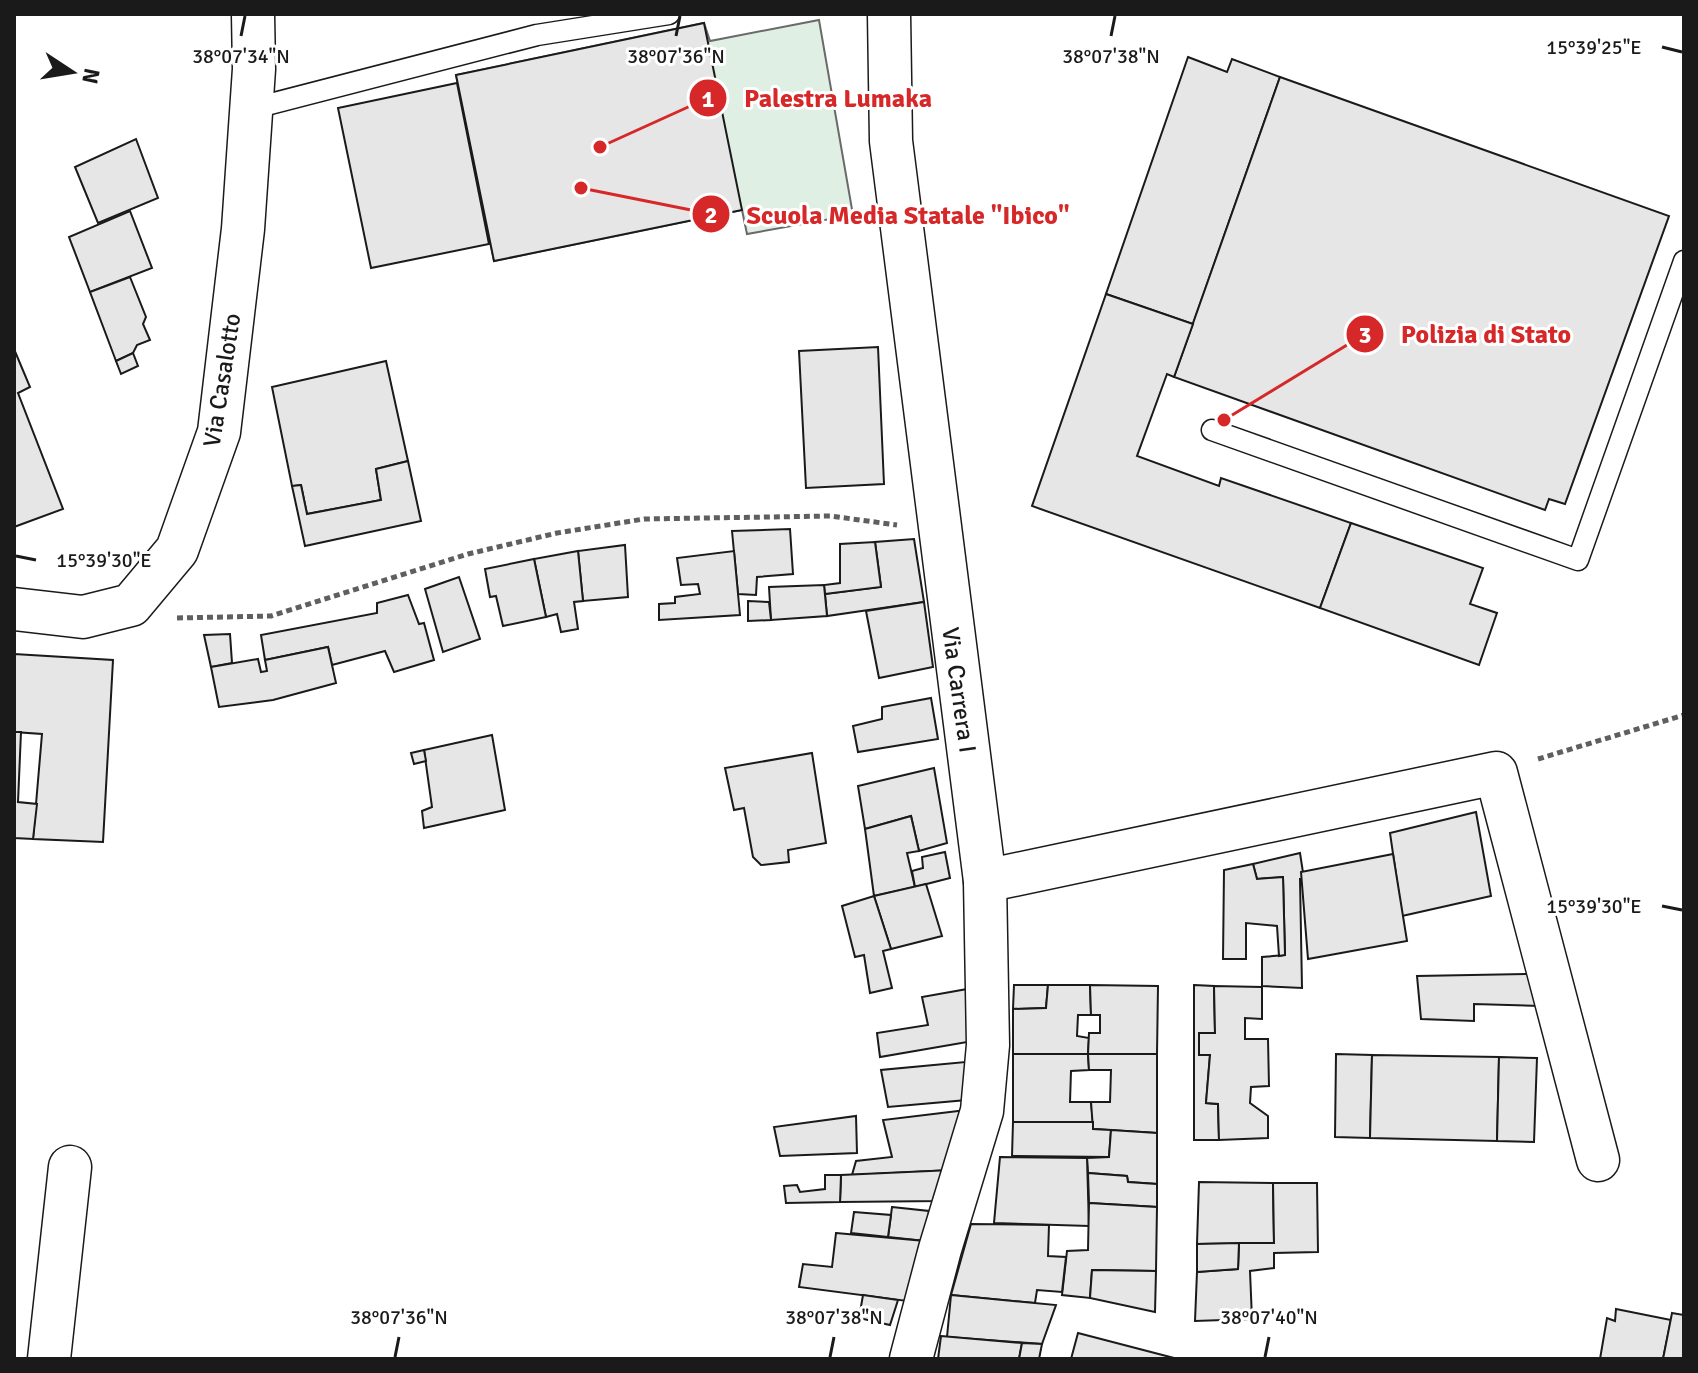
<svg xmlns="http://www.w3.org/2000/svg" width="1698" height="1373" font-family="Signika,sans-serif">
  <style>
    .green { fill: #e0efe3; stroke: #6a6a6a; stroke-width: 2 }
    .building { fill: #e6e6e6; stroke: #1a1a1a; stroke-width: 2 }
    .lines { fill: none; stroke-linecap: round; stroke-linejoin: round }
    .service-casing { stroke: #1a1a1a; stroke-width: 23 }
    .minor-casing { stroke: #1a1a1a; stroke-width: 45 }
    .path { stroke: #5f5f5f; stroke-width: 5; stroke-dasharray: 6 4; stroke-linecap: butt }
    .service { stroke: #fff; stroke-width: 20 }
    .minor { stroke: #fff; stroke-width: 42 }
    .ticks { fill: none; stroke: #1a1a1a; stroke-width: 3 }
    .labels { text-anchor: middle; stroke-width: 6; stroke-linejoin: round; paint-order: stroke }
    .street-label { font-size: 24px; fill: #1a1a1a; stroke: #fff }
    .ticks-label { font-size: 20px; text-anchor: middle; fill: #1a1a1a; stroke: #fff; stroke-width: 6; stroke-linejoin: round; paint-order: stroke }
    .leader { fill: none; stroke: #d62828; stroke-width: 3 }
    .callout-dot { fill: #d62828; stroke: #fff; stroke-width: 3 }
    .mark-label { font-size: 24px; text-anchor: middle; font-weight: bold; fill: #fff }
    .callout-label { font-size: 26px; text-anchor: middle; font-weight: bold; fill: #d62828; stroke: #fff; stroke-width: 6; stroke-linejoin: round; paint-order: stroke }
  </style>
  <rect width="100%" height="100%" fill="#fff"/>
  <path class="green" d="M819,20l34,195 -106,19 -5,-24 -248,51 -38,-186 248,-52 6,18z"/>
  <g class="building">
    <path d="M704,23l38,187 -248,51 -38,-186z"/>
    <path d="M1188,57l39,15 5,-13 48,18 -87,247 -87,-30z"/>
    <path d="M1280,77l389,139 -104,288 -16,-5 -4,11 -371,-133z"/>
    <path d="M457,83l32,161 -118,24 -33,-160z"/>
    <path d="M136,139l22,59 -60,25 -23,-56z"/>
    <path d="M130,211l22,57 -62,24 -21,-55z"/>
    <path d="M130,277l16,40 -3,7 7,16 -13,5 -4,8 -17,8 -26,-69z"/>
    <path d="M1106,294l87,30 -19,53 -7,-3 -30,82 82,30 2,-8 130,45 -31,85 -288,-102z"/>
    <path d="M878,347l6,137 -78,4 -7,-137z"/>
    <path d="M14,349l16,38 -12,6 45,116 -49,18z"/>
    <path d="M133,353l5,13 -17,8 -5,-13z"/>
    <path d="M386,361l22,100 -32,8 5,31 -74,14 -6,-29 -9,1 -20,-99z"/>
    <path d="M408,461l13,60 -116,25 -13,-60 9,-1 6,29 74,-14 -5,-31z"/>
    <path d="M1351,523l132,45 -13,36 27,9 -18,52 -159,-57z"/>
    <path d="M790,529l3,45 -36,3 -1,18 -18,-1 -6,-63z"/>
    <path d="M914,539l10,63 -97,14 -2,-22 56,-7 -6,-45z"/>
    <path d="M875,542l6,45 -56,7 -1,-9 16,-2v-39z"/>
    <path d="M625,545l3,52 -45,4 -5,-50z"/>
    <path d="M578,551l5,50 -9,1 4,27 -17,3 -4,-18 -11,3 -12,-58z"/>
    <path d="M734,551l6,64 -81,5v-16l16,-1v-6l25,-3 -2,-10 -17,1 -4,-27z"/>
    <path d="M534,559l12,58 -43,9 -7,-30 -6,1 -5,-28z"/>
    <path d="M459,577l21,62 -37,13 -18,-63z"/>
    <path d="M824,585l3,31 -56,4 -2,-33z"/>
    <path d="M408,595l11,29 5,-1 10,37 -40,12 -9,-21 -53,14 -4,-18 -63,13 -4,-25 116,-22v-10z"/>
    <path d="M748,601l21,1 2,18 -23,1z"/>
    <path d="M924,602l9,65 -54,11 -13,-67z"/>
    <path d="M230,634l2,29 -21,4 -7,-32z"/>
    <path d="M328,647l8,36 -63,17 -54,7 -8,-40 47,-8 3,13 6,-1 -2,-11z"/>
    <path d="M14,654l99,6 -10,182 -70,-3 9,-105 -28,-2z"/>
    <path d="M931,698l7,41 -80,13 -5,-26 29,-7v-12z"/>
    <path d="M14,732h7l-3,70 19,2 -4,35 -19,-1z"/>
    <path d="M492,735l13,75 -81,18 -2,-17 10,-4 -8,-57z"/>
    <path d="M424,750l2,11 -12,3 -3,-11z"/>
    <path d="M812,753l14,90 -38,7 1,12 -28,3 -8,-8 -9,-49 -10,2 -9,-42z"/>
    <path d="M934,768l13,75 -28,8 -8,-35 -46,13 -7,-43z"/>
    <path d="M1476,812l15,84 -89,20 -12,-83z"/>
    <path d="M911,816l8,35 -12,2 8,34 -41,9 -9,-67z"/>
    <path d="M945,852l5,26 -35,9 -3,-16 11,-3 -1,-11z"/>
    <path d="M1300,853l4,26h-4l2,109 -40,-2v-29l23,-2 -2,-78 -26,2 -4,-15z"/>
    <path d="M1393,854l14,87 -99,18 -7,-87z"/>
    <path d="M1253,864l4,15 26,-2 2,78 -6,1 -2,-30 -31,-3v36h-23l1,-89z"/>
    <path d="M926,884l16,52 -51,13 -17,-53z"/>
    <path d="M874,896l17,53 -8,2 9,37 -22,5 -6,-38 -9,2 -13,-51z"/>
    <path d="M1529,974l11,32 -66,-2v17l-53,-2 -4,-43z"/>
    <path d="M1014,985h34l-2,23 -33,1z"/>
    <path d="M1048,985h42l1,30h-13l-1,21 12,2 -1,16h-75v-45l33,-1z"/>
    <path d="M1090,985l68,1 -1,68h-69l1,-21h11v-18h-9z"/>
    <path d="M1194,985l20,1 1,47h-16v22h11l-4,48 12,1 1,36h-25z"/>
    <path d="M1214,986l48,1v32l-17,-1v21h23l1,47 -18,1 -1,16 18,13v22l-49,2 -1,-36 -12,-1 4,-48h-11v-22h16z"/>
    <path d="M973,988l6,52 -99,17 -3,-24 51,-8 -6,-28z"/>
    <path d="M1013,1054h75l1,16 -18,1 -1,31h21l2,20h-80z"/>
    <path d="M1088,1054h69v79l-64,-4 -2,-27h19l1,-32h-22z"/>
    <path d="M1336,1054l36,1 -2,83 -35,-1z"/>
    <path d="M1372,1055l127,2 -2,84 -127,-3z"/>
    <path d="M1499,1057l38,1 -3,84 -37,-1z"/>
    <path d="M976,1061l2,38 -90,8 -7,-37z"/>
    <path d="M975,1109l-23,61 -100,5 4,-14 36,-4 -9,-37z"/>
    <path d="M856,1116l1,37 -77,3 -6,-29z"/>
    <path d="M1013,1122h80v7l18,1 -2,27 -97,-1z"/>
    <path d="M1111,1130l46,3v51l-29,-2 -1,-6 -39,-3 -1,-15 22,-1z"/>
    <path d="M1000,1157l87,1 2,68 -95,-3z"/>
    <path d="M952,1170l-11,31 -101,1 1,-27z"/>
    <path d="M1088,1173l39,3 1,6 29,2v23l-68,-4z"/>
    <path d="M825,1175h16l-1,27 -54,1 -2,-17 13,-1 3,7 25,-3z"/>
    <path d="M1199,1182l74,1 1,60 -77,1z"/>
    <path d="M1273,1183h44l1,69 -44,1v15l-24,3 2,48 -57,2 2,-49 41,-3 1,-26h35z"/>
    <path d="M1089,1203l68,4 -1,64 -64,-1 -2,28 -28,-3 5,-44 21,-1z"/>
    <path d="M892,1207l37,4 -4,30 -37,-4z"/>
    <path d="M854,1212l37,3 -3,22 -37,-4z"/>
    <path d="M971,1224l78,1 -1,31 18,1 -4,35 -25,-2 -2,13 -84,-8z"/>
    <path d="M836,1233l89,8 -18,60 -108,-14 4,-23 29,3z"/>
    <path d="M1239,1243l-1,26 -41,3v-28z"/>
    <path d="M1092,1270l64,1 -1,41 -65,-14z"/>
    <path d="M863,1295l35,5 -8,25 -31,-7z"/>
    <path d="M951,1295l105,10 -14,39 -95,-7z"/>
    <path d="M1616,1309l55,11 -8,39h-63l7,-41 8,3z"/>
    <path d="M1672,1313l12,2v44h-21z"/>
    <path d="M1078,1333l96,25 3,1h-106z"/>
    <path d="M941,1336l81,7 -3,16h-81z"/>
    <path d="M1022,1343l20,1 -3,15h-20z"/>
  </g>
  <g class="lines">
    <g class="service-casing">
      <g id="service">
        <path d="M251,109l286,-74 132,-21"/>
        <path d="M1212,430l366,130 106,-299"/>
      </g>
    </g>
    <g class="minor-casing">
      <g id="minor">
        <path d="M889,14l2,127 94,740 3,164 -6,66 -42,138 -29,110"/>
        <path d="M14,609l69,8 48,-12 46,-55 42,-118 24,-203 11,-160 -1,-55"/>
        <path d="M985,881l511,-108 102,387"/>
        <path d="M49,1359l21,-192"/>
      </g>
    </g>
    <g class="path">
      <path d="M177,618l94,-2 197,-62 89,-21 87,-14 186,-3 67,9"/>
      <path d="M1538,759l146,-44"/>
    </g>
    <use href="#service" class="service"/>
    <use href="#minor" class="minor"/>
  </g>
  <path class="ticks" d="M241,36l4,-20M676,36l4,-20M1111,36l4,-20M1662,47l20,5M16,556l20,4M1662,906l20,4M395,1357l4,-20M830,1357l4,-20M1265,1357l4,-20"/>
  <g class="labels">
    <g class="street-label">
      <text transform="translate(222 380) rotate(-81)" y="8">Via Casalotto</text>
      <text transform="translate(959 690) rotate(82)" y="8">Via Carrera I</text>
    </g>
  </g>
  <g class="ticks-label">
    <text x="1594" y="54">15°39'25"E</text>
    <text x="241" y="63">38°07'34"N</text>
    <text x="676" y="63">38°07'36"N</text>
    <text x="1111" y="63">38°07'38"N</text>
    <text x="104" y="567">15°39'30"E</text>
    <text x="1594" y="913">15°39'30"E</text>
    <text x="399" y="1324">38°07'36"N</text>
    <text x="834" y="1324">38°07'38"N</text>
    <text x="1269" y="1324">38°07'40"N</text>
  </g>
  <path class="leader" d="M600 147L708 98M581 188L711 214M1224 420L1365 334"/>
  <g class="callout-dot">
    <circle cx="600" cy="147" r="8"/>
    <circle cx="581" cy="188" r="8"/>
    <circle cx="1224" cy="420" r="8"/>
    <circle cx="708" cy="98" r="20"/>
    <circle cx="711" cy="214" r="20"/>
    <circle cx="1365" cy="334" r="20"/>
  </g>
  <g class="mark-label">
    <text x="708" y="107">1</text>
    <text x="711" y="223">2</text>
    <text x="1365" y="343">3</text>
  </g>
  <g class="callout-label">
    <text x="838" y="107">Palestra Lumaka</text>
    <text x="908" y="224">Scuola Media Statale "Ibico"</text>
    <text x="1486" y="343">Polizia di Stato</text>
  </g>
  <rect width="1698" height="1373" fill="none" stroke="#1a1a1a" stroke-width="32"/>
  <g transform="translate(72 72) rotate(102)" stroke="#ffffff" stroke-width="6" paint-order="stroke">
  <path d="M0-6L14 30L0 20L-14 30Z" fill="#1a1a1a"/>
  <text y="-12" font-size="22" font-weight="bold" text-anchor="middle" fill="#1a1a1a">N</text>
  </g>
</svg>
